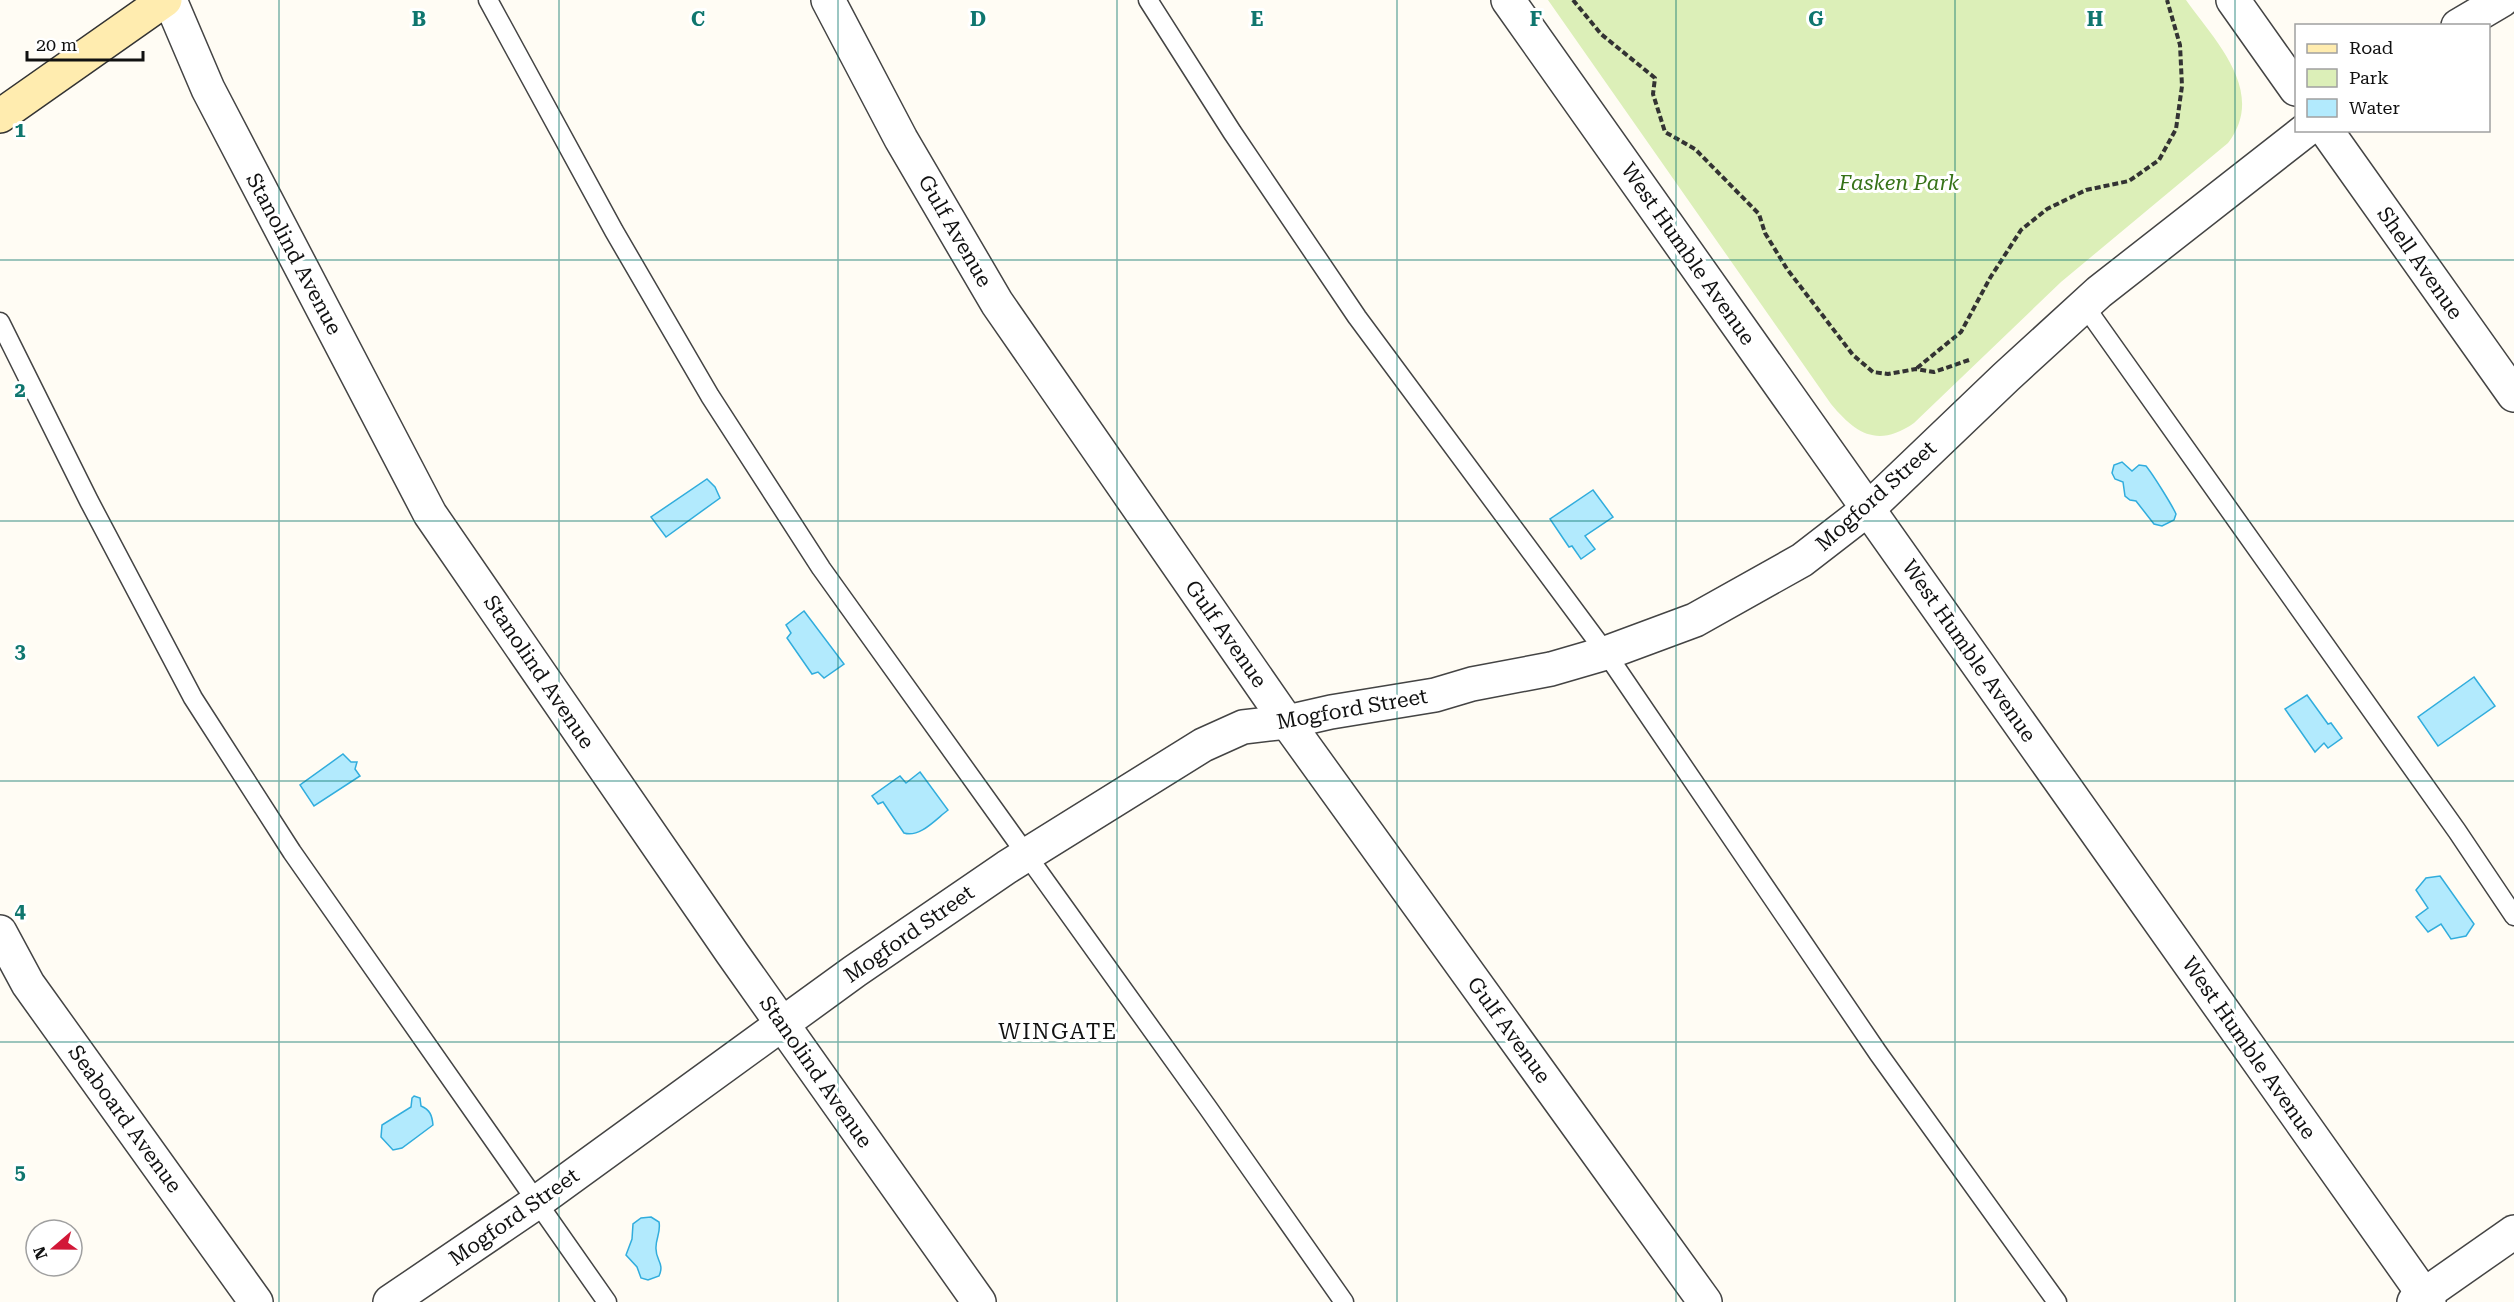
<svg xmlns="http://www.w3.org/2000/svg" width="2514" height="1302" font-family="'Roboto Serif',serif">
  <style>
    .green { fill: #dcefb8 }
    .water { fill: #b2eafd; stroke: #31addd; stroke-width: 1.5 }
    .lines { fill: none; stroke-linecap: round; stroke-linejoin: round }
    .service-casing { stroke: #444; stroke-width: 21 }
    .minor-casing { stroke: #444; stroke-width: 36 }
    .tertiary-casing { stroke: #444; stroke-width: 36 }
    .secondary-casing { stroke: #333; stroke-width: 36 }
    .path { stroke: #333; stroke-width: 4; stroke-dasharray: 6 3; stroke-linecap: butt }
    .service { stroke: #fff; stroke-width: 18 }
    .minor { stroke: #fff; stroke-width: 33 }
    .tertiary { stroke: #fff; stroke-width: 33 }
    .secondary { stroke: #ffecaf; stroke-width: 33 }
    .grid { fill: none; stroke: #0f766e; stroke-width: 1.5; stroke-opacity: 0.55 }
    .labels { text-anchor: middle; stroke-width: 6; stroke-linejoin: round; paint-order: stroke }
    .park-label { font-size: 21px; font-style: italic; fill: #367218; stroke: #fff }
    .street-label { font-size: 21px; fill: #111; stroke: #fff }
    .neighbourhood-label { font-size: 22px; letter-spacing: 1.5px; fill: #111; stroke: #fff }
    .grid-label { font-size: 20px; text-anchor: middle; font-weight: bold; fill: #0f766e; stroke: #fff; stroke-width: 6; stroke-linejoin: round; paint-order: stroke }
  </style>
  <rect width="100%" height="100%" fill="#fffcf4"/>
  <path class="green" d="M1548,0h638c30,42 81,92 42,143l-167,139 -147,141c-36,25 -58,11 -83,-19z"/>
  <g class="water">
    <path d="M2122,462l10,9 7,-6 7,1c6,7 26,39 30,48l-2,6 -12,6 -8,-2 -18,-23 -6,-1 -5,-4 -2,-14 -8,-3 -3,-6 2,-8z"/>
    <path d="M707,479l8,8 5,11 -54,39 -15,-20z"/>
    <path d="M1593,490l20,27 -28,19 10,13 -14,10 -9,-13 -3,1 -19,-28z"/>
    <path d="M804,611l40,53 -20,14 -6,-6 -6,2 -25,-36 4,-5 -5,-8z"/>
    <path d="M2474,677l21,29 -57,40 -20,-29z"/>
    <path d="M2307,695l21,29 3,-1 11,15 -14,10 -4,-5 -9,9 -30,-43z"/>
    <path d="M343,754l8,8h6l-2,7 5,7 -46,30 -14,-21z"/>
    <path d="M920,772l28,38c-12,9 -28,28 -44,23l-21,-31 -5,2 -6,-8 28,-20 6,7z"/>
    <path d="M2440,876l34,48 -8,12 -15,3 -10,-15 -13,8 -12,-15 12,-9 -12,-18 10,-12z"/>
    <path d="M414,1096l6,2 1,8c9,4 11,9 12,19l-31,23 -9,2 -12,-13 1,-12 29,-18 1,-9z"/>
    <path d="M651,1217l8,5c2,10 -3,16 -3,25 -1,13 9,16 3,29l-11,4 -7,-2 -4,-11 -11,-12 6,-16 1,-15 8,-6z"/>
  </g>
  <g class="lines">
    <g class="service-casing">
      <g id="service">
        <path d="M488,0l126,231 96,165 111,172 387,540 136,194"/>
        <path d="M1148,0l84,132 125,185 249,336 272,400 179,249"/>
        <path d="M2084,305l373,526 57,85"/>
        <path d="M0,322l89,179 104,197 99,154 315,450"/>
      </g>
    </g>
    <g class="minor-casing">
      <g id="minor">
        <path d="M170,0l38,89 222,425 302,439 247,349"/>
        <path d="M828,0l73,139 96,164 290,419 418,580"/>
        <path d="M2233,0l63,89"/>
        <path d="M2458,26l44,-26"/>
        <path d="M2326,130l188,265"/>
        <path d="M0,932l28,52 228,318"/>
        <path d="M390,1302l147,-100 318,-231 152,-104 196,-122 40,-18 44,-5 44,-10 104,-17 37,-11 79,-15 55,-16 89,-33 107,-60 66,-51 138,-132 93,-85 207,-162"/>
      </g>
    </g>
    <g class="tertiary-casing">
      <g id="tertiary">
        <path d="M1508,0l921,1302"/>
        <path d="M2414,1302l100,-70"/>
      </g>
    </g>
    <g class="secondary-casing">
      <path id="secondary" d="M0,116l165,-116"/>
    </g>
    <g class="path">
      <path d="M1573,0l28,34 54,44 -2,16 12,38 30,17 64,65 6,19 22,36 66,86 20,17 15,2 28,-5 18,3 35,-12"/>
      <path d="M1917,368l44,-36 29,-54 31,-48 26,-21 39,-19 43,-9 30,-21 17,-31 6,-43 -2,-41 -13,-45"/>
    </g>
    <use href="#service" class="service"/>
    <use href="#minor" class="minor"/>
    <use href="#tertiary" class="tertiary"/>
    <use href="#secondary" class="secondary"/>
  </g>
  <path class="grid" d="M279,0v1302M559,0v1302M838,0v1302M1117,0v1302M1397,0v1302M1676,0v1302M1955,0v1302M2235,0v1302M0,260h2514M0,521h2514M0,781h2514M0,1042h2514"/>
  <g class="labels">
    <g class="park-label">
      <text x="1899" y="190">Fasken Park</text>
    </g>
    <g class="street-label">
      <text transform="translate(955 231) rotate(60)" y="7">Gulf Avenue</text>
      <text transform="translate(294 254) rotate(62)" y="7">Stanolind Avenue</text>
      <text transform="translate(1688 254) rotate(55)" y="7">West Humble Avenue</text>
      <text transform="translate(2420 263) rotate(55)" y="7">Shell Avenue</text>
      <text transform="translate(1876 496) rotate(-42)" y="7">Mogford Street</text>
      <text transform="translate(1226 634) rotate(55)" y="7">Gulf Avenue</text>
      <text transform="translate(1969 651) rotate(55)" y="7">West Humble Avenue</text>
      <text transform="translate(539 672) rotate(56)" y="7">Stanolind Avenue</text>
      <text transform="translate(1352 709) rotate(-10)" y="7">Mogford Street</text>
      <text transform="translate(909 934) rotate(-35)" y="7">Mogford Street</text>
      <text transform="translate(1509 1030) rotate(54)" y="7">Gulf Avenue</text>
      <text transform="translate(2249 1048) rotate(55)" y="7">West Humble Avenue</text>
      <text transform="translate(816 1072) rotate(55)" y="7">Stanolind Avenue</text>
      <text transform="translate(125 1119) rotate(54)" y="7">Seaboard Avenue</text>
      <text transform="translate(514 1217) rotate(-35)" y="7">Mogford Street</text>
    </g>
    <g class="neighbourhood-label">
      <text x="1058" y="1039">WINGATE</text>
    </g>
  </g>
  <g class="grid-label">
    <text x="419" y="26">B</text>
    <text x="698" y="26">C</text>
    <text x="978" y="26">D</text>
    <text x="1257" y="26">E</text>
    <text x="1536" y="26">F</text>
    <text x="1816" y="26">G</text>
    <text x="2095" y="26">H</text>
    <text x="20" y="137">1</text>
    <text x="20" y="397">2</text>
    <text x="20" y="658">3</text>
    <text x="20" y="918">4</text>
    <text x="20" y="1179">5</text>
  </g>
  <rect x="2295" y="24" width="195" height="108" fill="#ffffff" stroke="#a0a0a0" stroke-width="1.5"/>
  <rect x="2307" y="44" width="30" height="9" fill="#ffecaf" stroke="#a0a0a0" stroke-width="1.5"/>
  <text x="2349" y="54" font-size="18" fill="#111111">Road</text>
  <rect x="2307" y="69" width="30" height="18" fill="#dcefb8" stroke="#a0a0a0" stroke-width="1.5"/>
  <text x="2349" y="84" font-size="18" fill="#111111">Park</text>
  <rect x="2307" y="99" width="30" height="18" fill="#b2eafd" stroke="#a0a0a0" stroke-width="1.5"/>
  <text x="2349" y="114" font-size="18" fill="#111111">Water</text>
  <g transform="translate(54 1248) rotate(250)"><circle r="28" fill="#ffffff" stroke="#a0a0a0" stroke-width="1.5"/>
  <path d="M0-4.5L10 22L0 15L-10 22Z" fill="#d21737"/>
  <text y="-9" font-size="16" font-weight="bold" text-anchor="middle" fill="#111111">N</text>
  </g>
  <path d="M27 51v9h116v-9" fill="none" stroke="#111111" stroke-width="3"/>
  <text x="36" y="51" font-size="18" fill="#111111" stroke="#ffffff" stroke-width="4.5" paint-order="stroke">20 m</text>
</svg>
